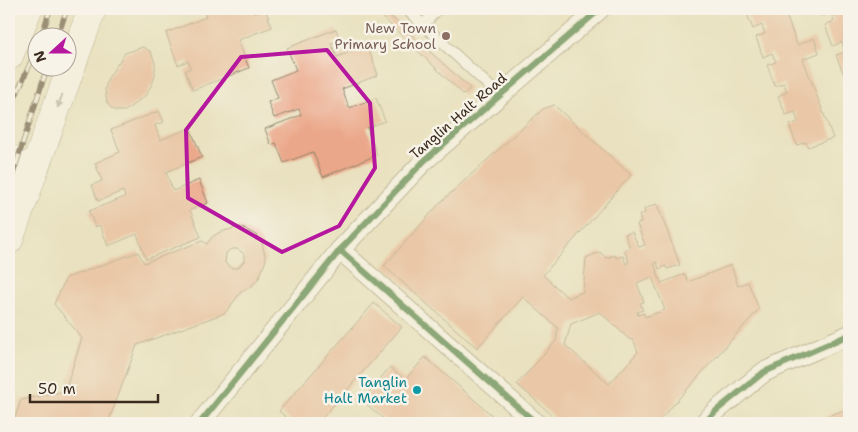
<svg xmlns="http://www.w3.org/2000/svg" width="858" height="432" font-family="'Shantell Sans',sans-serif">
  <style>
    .building { fill: #eba789; fill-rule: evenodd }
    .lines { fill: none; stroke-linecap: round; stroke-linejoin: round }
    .service-casing { stroke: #92866e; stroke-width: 12 }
    .minor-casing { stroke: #92866e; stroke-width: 21 }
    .primary-casing { stroke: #92866e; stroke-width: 29 }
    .service { stroke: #fff; stroke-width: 10 }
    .minor { stroke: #fff; stroke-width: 19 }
    .primary { stroke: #fff; stroke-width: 28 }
    .rail-casing { stroke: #3b2a1e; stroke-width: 5.5 }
    .rail { stroke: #f7f3e8; stroke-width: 4; stroke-dasharray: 11; stroke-linecap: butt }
    .cycleway-casing { stroke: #f7f3e8; stroke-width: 9 }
    .cycleway { stroke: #1b5e20; stroke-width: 6 }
    .oneway { fill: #a79f9a }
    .marked { fill: none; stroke: #b5179e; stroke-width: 4; stroke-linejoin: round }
    .education-dot { fill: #8d6e63; stroke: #f7f3e8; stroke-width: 2 }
    .culture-dot { fill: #0f9aa8; stroke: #f7f3e8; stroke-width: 2 }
    .labels { text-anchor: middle; stroke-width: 5; stroke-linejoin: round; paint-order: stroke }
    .education-label { font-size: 14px; fill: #785e54; stroke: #f7f3e8; text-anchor: end }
    .street-label { font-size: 14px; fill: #3b2a1e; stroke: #f7f3e8 }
    .culture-label { font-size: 14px; fill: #0d838f; stroke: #f7f3e8; text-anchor: end }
  </style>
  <rect width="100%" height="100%" fill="#f7f3e8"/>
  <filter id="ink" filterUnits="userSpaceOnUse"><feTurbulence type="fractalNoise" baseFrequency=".02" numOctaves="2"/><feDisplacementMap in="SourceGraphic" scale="10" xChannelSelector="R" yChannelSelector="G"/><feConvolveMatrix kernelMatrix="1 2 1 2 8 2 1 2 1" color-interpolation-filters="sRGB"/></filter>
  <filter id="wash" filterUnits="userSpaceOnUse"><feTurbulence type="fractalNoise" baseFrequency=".0096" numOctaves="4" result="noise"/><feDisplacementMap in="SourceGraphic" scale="20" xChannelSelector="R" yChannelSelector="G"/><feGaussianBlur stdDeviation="1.12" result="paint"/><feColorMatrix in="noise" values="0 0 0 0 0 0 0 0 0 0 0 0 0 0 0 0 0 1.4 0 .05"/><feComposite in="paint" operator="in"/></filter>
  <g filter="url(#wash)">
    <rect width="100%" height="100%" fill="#e9e1bf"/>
    <g id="blocks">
      <g class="building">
        <path d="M203,9h49l2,4 11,-4 7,18 -34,13 11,28 -56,22 -8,-19 6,-3 -3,-7 -10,4 -12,-32 40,-16z"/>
        <path d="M374,9h15l-3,3 84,76 -6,7z"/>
        <path d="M745,9h39l13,36 17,-7 5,15 -16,6 30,79 -25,9 -2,-5 -9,3 -8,-20 9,-3 -3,-10 -9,3 -8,-19 9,-4 -3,-9 -9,3 -8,-21 9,-3 -4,-9 -9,4 -7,-20 9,-3 -3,-9 -9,4z"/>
        <path d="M819,9h30v64l-5,2 -8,-20 9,-3 -3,-10 -9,4 -8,-21 9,-4 -3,-8 -9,3z"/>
        <path d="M336,29l4,11 -9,3 6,14 30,-12 11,30 -36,14 7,19 27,-10 9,23 -18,7 10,27 -54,22 -10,-25 -29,11 -8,-20 -5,2 -6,-16 36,-14 -2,-6 -25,9 -6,-16 10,-4 -7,-18 25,-10 -9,-22z"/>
        <path d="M143,47l8,5 4,11v13l-3,8 -6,11 -21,16h-9l-5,-3 -4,-5 -2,-14 3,-11 17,-25z"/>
        <path d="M554,105l77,70 -88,100 25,23 15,-6 3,-34 14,-6 6,6 9,-3 1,3 7,-2 3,8 3,-2 -5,-12 6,-2 -5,-14 7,-2 7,15 6,-2 -8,-21 4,-2 -2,-7 6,-2 -1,-4 13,-5 23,61 -13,4 -1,-3 -7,3 -2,-7 -3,1 7,20 24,-9 3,8 43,-17 7,21 10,-4 11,27 -102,114h-96l-44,-39 39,-43 2,-13 -35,-31 -46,51 -93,-82 56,-63 103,-94zM652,277l13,33 -20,7 -1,-4 -6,2 -1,-3 6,-2 -3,-7 4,-1 -7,-19zM600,312l30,28 3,-1 5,13 -29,32 -44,-39 6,-21z"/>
        <path d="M159,111l5,11 -9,3 5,15 30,-12 12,29 -36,15 7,19 26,-11 9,23 -18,7 11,27 -55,22 -9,-25 -29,12 -8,-21 -5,2 -6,-16 36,-14 -2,-6 -25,10 -6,-16 10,-4 -7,-18 25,-11 -9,-22z"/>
        <path d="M240,227l16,8 6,8 4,17 -7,18 -7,8 -10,5 -17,22 -88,32 -29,78h-95l8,-23 44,-9 17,-53 -28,-34 12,-26 72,-26 6,11 58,-22 5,3 5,-7 8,-5zM231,249h7l6,5v7l-6,7h-7l-6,-5 1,-10z"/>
        <path d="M374,303l28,24 -84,96h-25l-14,-12z"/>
        <path d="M425,357l76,66h-113l-26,-23 28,-33 15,13z"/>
        <path d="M849,408v15h-40z"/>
      </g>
    </g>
  </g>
  <g filter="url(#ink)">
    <use href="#blocks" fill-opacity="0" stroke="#92866e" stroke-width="1"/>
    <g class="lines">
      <g class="service-casing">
        <g id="service">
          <path d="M406,9l94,87"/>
          <path d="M423,25l15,-16"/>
        </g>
      </g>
      <g class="minor-casing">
        <g id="minor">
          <path d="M340,250l196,173"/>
          <path d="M200,423l140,-173 84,-89 176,-152"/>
          <path d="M704,423l13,-13 47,-38 85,-37"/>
        </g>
      </g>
      <g class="primary-casing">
        <g id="primary">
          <path d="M9,56l19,-47"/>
          <path d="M9,158l9,6 8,30"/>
          <path d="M9,240l83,-231"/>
        </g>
      </g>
      <use href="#service" class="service"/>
      <use href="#minor" class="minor"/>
      <use href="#primary" class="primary"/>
      <g class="rail-casing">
        <g id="rail">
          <path d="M41,38l9,-29"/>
          <path d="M57,38l10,-29"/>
          <path d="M9,111l29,-65"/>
          <path d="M9,186l38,-118"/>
        </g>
      </g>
      <use href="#rail" class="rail"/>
      <g class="cycleway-casing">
        <g id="cycleway">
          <path d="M340,250l196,173"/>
          <path d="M200,423l140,-173 84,-89 176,-152"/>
          <path d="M704,423l13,-13 47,-38 85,-37"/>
        </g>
      </g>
      <use href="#cycleway" class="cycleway"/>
    </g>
    <defs><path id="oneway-solid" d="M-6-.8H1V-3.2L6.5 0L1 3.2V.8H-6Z" transform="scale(1.25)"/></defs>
    <use class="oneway" href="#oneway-solid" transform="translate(60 101) rotate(110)"/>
  </g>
  <path d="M0 0H858V432H0ZM327,50l43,53 5,65 -36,58 -57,26 -94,-54 -2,-68 55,-73z" fill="#e9e1bf" fill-opacity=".55" fill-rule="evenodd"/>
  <path class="marked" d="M327,50l43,53 5,65 -36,58 -57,26 -94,-54 -2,-68 55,-73z"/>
  <circle class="education-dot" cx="446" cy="36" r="5"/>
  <circle class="culture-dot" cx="417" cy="390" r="5"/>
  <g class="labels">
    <g class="education-label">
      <text x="436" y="33">New Town<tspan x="436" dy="16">Primary School</tspan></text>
    </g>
    <g class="street-label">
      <text transform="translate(458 116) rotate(-41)" y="5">Tanglin Halt Road</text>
    </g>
    <g class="culture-label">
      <text x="407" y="387">Tanglin<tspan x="407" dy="16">Halt Market</tspan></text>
    </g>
  </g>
  <rect width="858" height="432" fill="none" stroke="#f7f3e8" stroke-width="30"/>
  <g transform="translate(52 52) rotate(249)"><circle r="24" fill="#f7f3e8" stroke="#aca397"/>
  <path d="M0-4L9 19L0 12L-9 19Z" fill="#b5179e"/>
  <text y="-8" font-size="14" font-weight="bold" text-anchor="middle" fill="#3b2a1e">N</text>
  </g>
  <path d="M30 394v8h128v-8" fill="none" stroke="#3b2a1e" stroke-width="2.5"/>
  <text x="38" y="394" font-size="15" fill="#3b2a1e" stroke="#f7f3e8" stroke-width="4" paint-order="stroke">50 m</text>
</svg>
